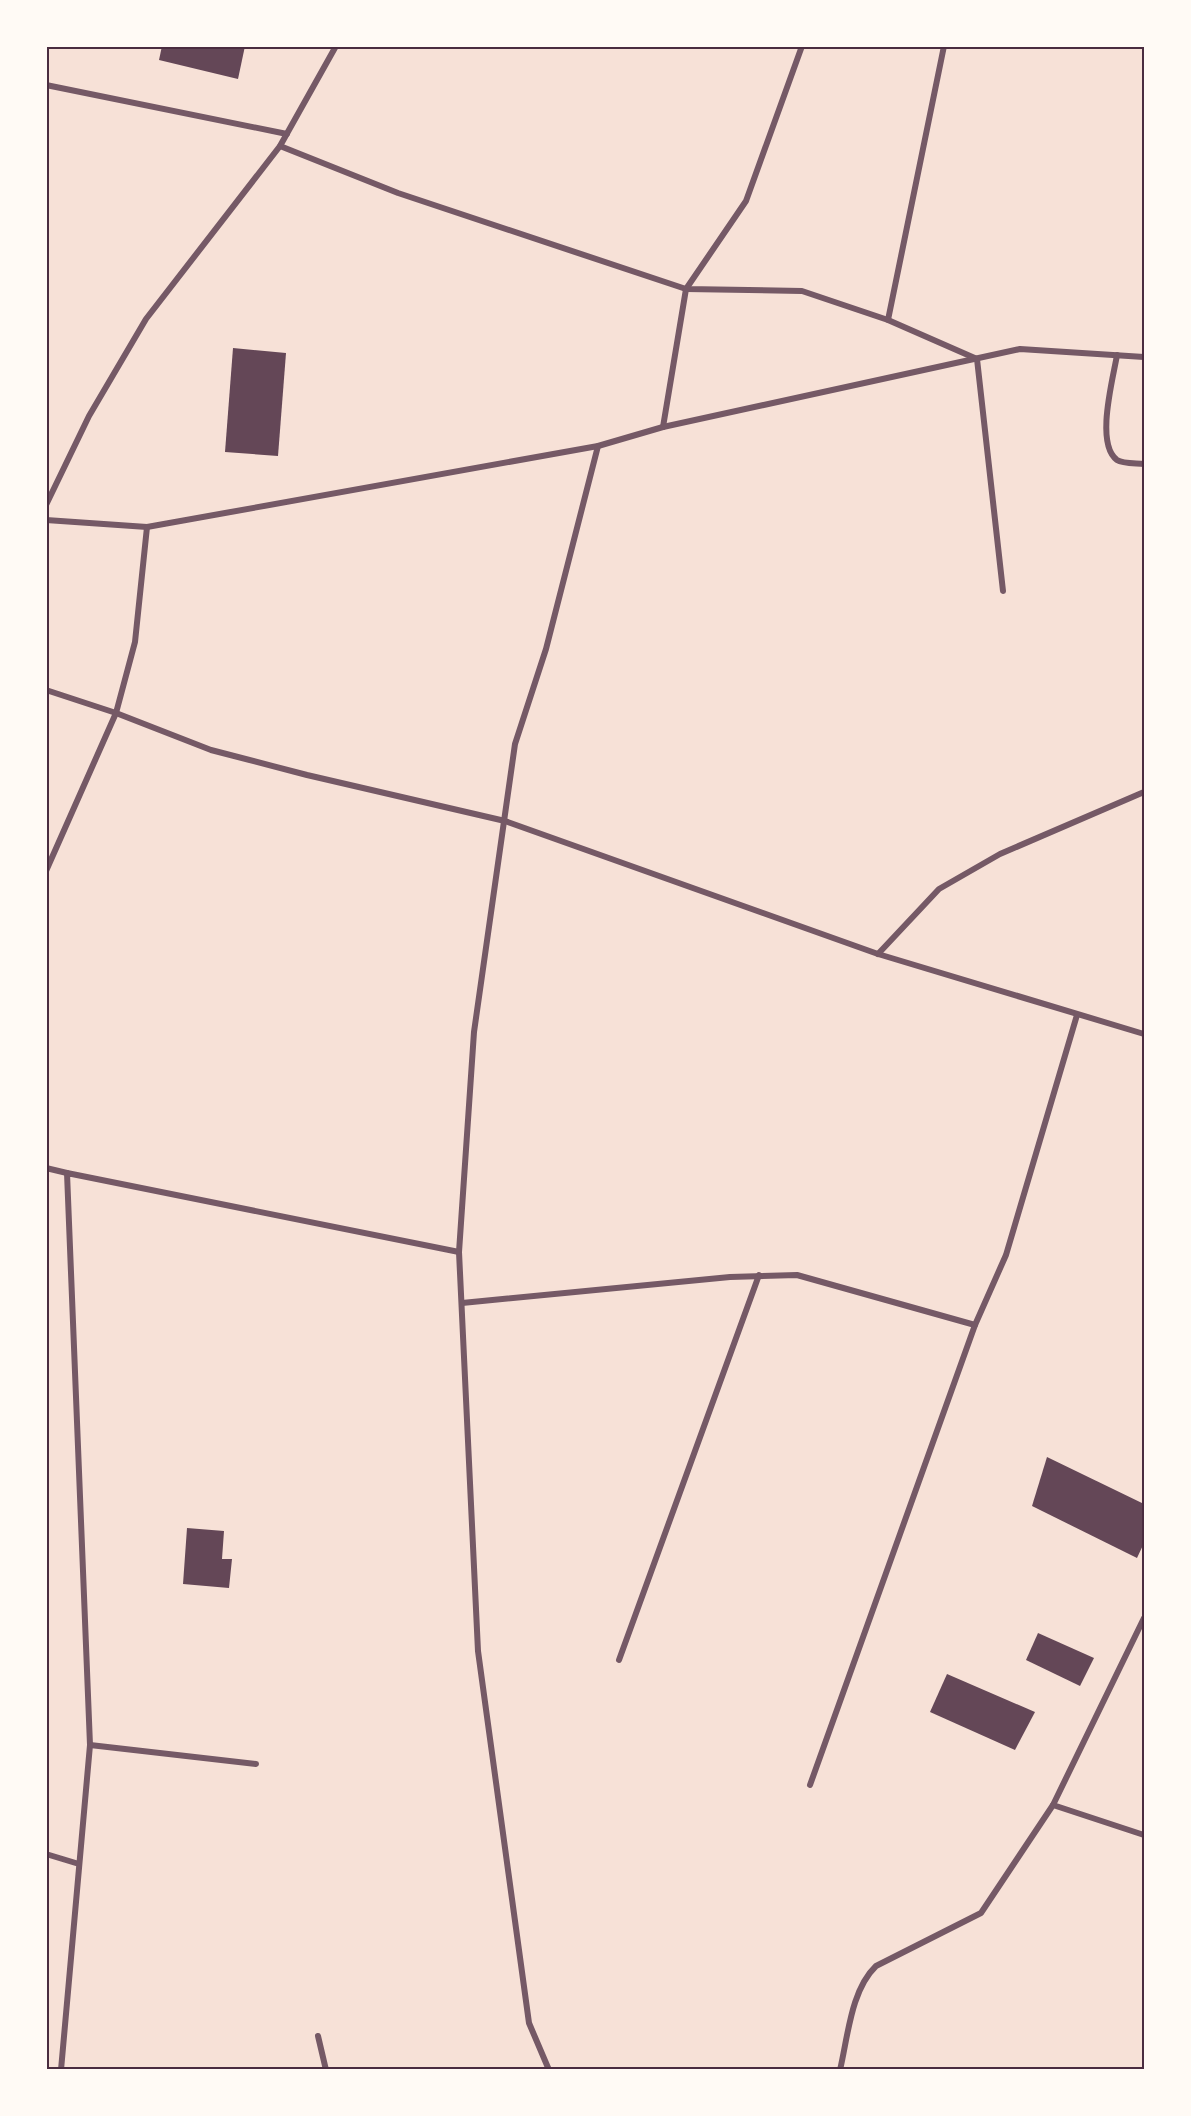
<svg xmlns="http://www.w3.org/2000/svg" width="1191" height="2116" font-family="Montserrat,sans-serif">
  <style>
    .building { fill: #644757 }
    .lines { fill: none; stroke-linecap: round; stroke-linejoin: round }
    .minor { stroke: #755966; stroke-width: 6 }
    .neatline { fill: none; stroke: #4a2c40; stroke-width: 2 }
  </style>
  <rect width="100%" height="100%" fill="#f7e1d7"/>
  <g class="building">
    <path d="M162,46h83l-7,33 -79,-19z"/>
    <path d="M233,348l53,5 -8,103 -53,-4z"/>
    <path d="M1047,1457l97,47v39l-7,15 -105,-52z"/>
    <path d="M187,1528l37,3 -2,28h10l-3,29 -46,-4z"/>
    <path d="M1038,1633l56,25 -14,28 -54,-26z"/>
    <path d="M947,1674l88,38 -20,38 -85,-38z"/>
  </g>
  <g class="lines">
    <g class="minor">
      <path d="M46,85l241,49"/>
      <path d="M280,146l118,47 288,96 116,2 86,29 89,39 26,232"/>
      <path d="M888,320l56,-274"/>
      <path d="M1117,355c-4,24 -22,89 0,105 6,4 20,3 27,4"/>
      <path d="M663,427l23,-138 60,-88 56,-155"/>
      <path d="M46,505l43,-89 57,-97 134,-173 56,-100"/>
      <path d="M46,520l101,7 451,-81 65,-19 357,-78 124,8"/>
      <path d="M46,690l70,23 95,37 96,25 198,46 373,133 266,80"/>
      <path d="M46,871l70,-158 19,-71 12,-115"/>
      <path d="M878,954l61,-65 61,-35 144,-62"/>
      <path d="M46,1168l21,5"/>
      <path d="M462,1303l268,-26 67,-2 178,50"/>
      <path d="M1144,1618l-91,187 91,30"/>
      <path d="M619,1660l140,-385"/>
      <path d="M90,1745l166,19"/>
      <path d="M810,1785l165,-460 31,-70 71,-240"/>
      <path d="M46,1854l33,10"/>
      <path d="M318,2036l8,34"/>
      <path d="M61,2070l29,-325 -23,-572 392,79"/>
      <path d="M549,2070l-20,-47 -51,-372 -19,-399 15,-220 41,-288 31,-95 52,-203"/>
      <path d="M840,2070c8,-34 11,-80 36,-104l105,-53 72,-108"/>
    </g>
  </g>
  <rect width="1191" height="2116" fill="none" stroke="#fffaf5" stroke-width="96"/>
  <rect x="48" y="48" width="1095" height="2020" class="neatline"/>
</svg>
